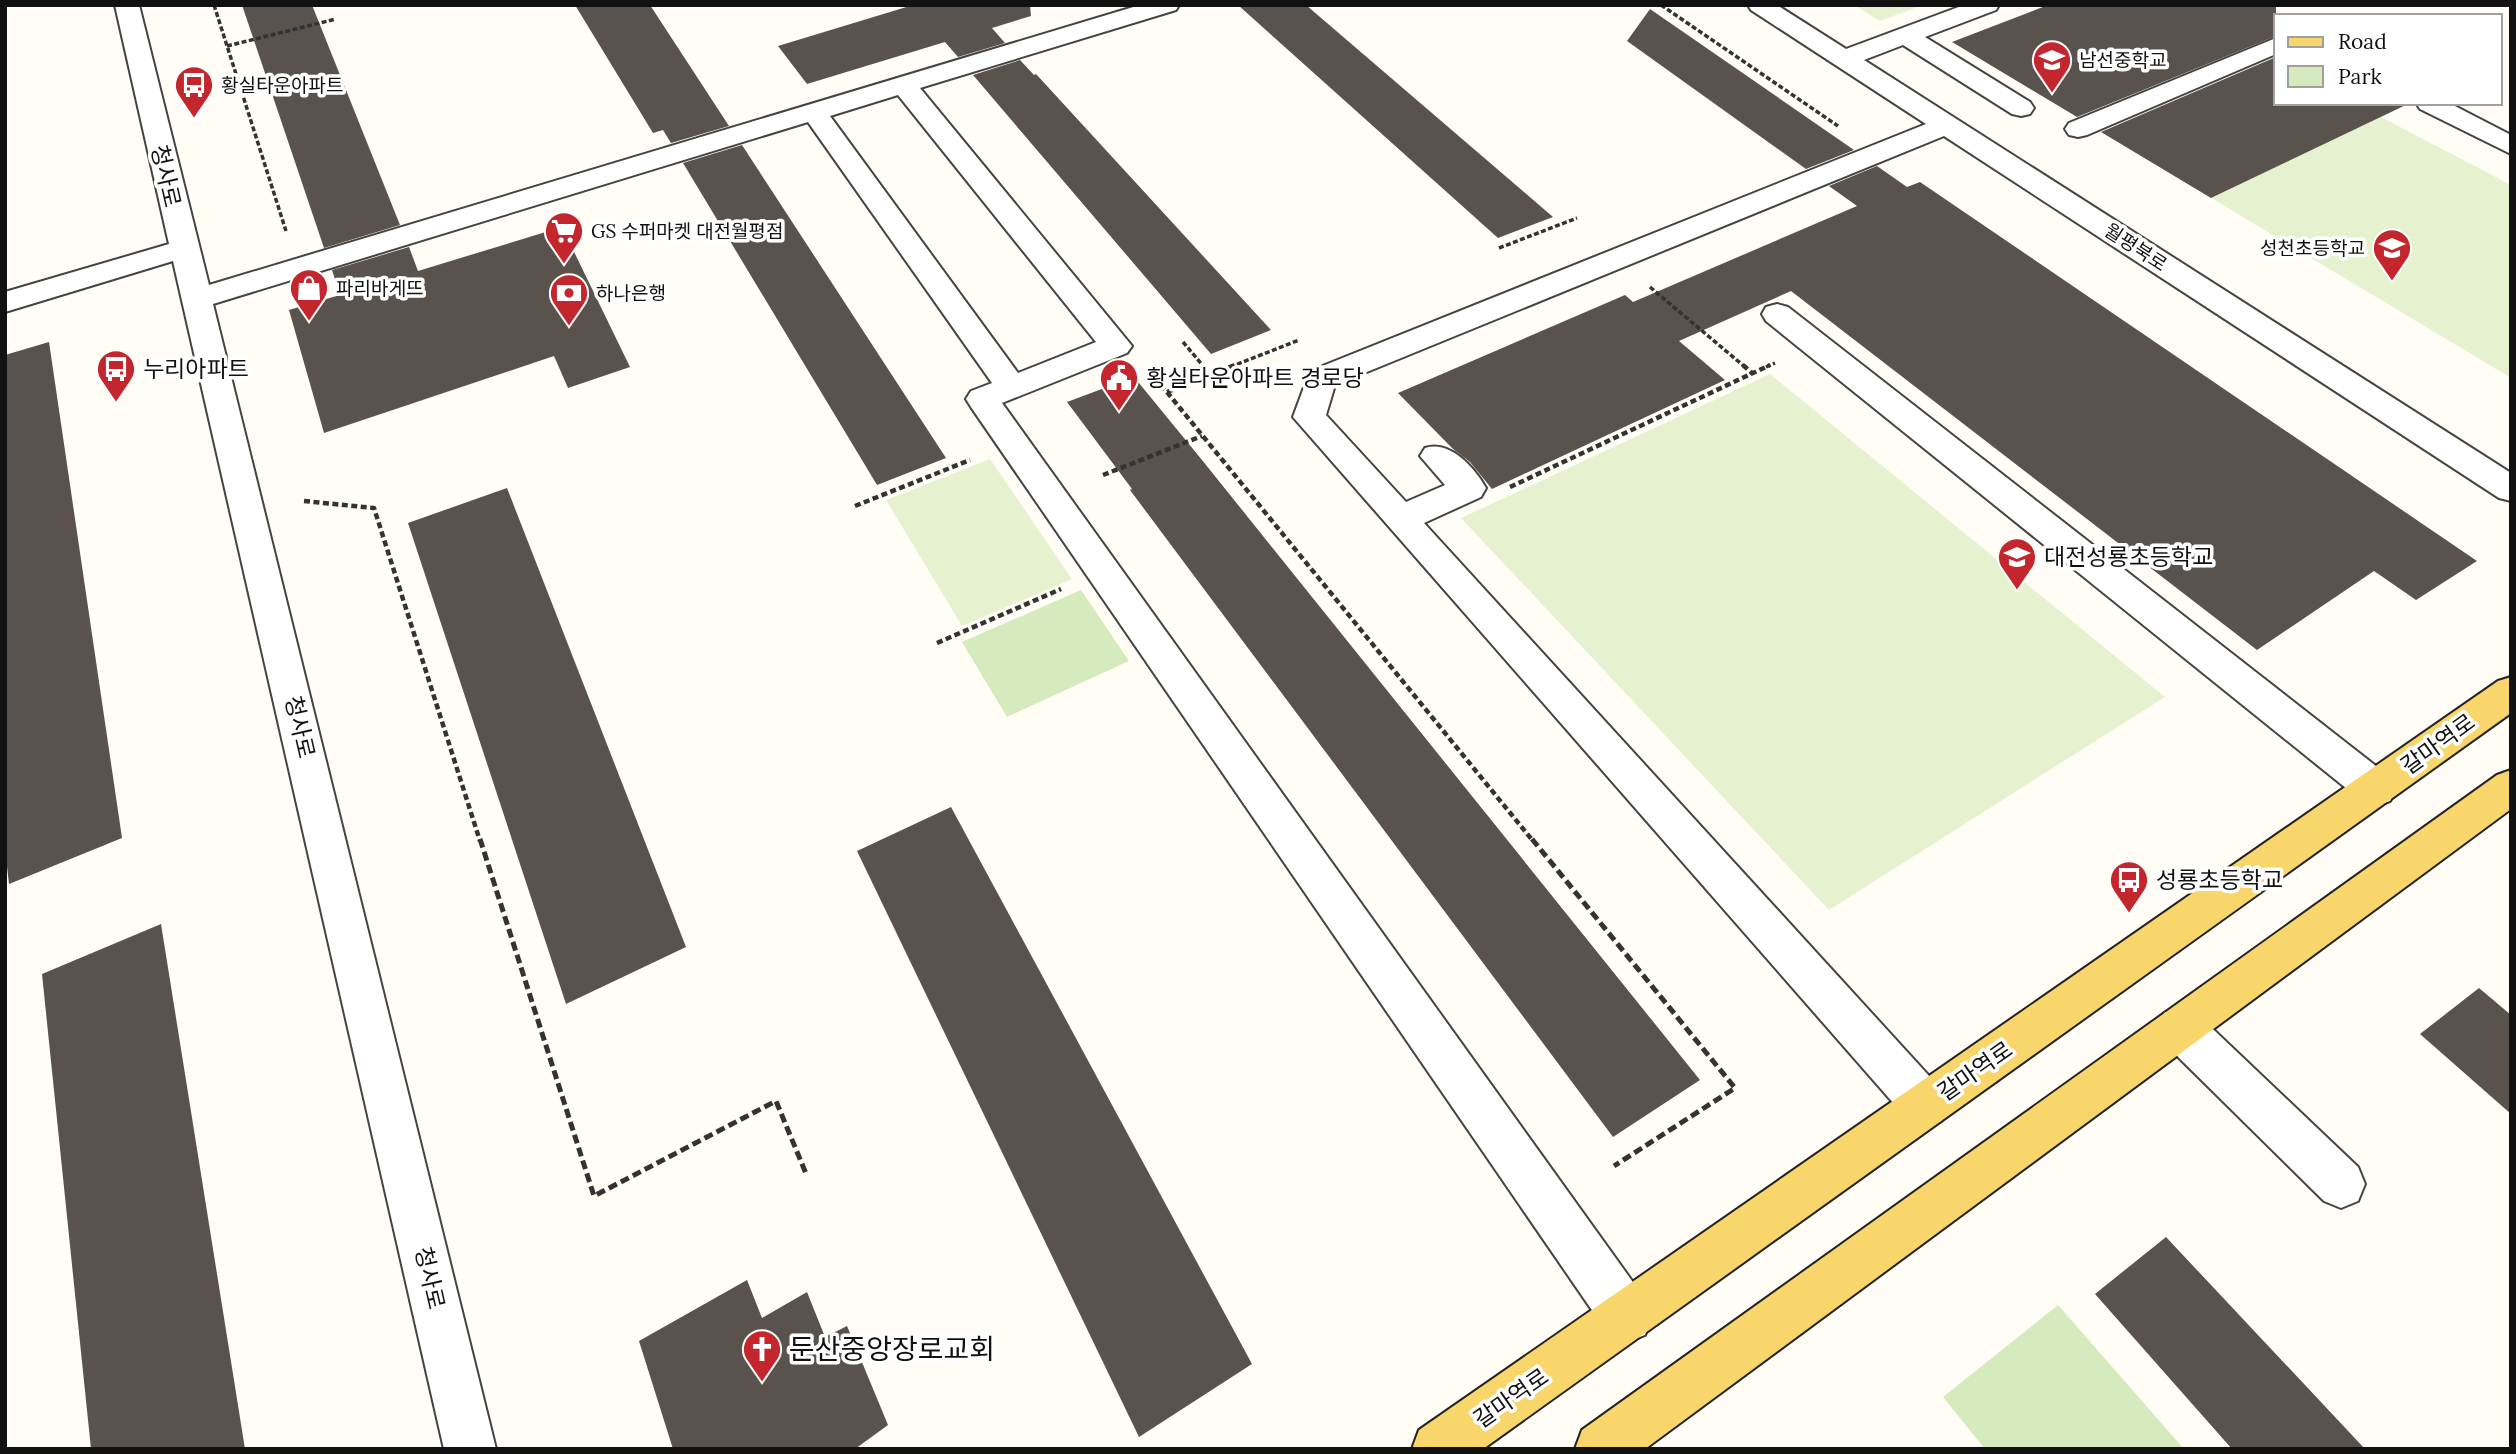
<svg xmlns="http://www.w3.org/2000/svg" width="2516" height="1454" font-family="Lora,'Noto Sans KR',serif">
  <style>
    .green { fill: #d5ebbd }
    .pitch { fill: #e6f2cf }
    .building { fill: #5a524d }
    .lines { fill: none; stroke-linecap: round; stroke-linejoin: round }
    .minor-casing { stroke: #444; stroke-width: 4 }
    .major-casing { stroke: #222; stroke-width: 4 }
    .path-far2 { stroke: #333; stroke-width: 3.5; stroke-dasharray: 5 2.5; stroke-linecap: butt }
    .path-far1 { stroke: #333; stroke-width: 4.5; stroke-dasharray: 6 3.5; stroke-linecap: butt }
    .path { stroke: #333; stroke-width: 5; stroke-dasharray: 9 4.5; stroke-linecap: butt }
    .minor { fill: #fff; fill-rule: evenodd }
    .major { fill: #f9d66b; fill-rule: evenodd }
    .labels { text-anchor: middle; stroke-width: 7; stroke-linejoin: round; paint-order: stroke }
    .far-poi-label { font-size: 19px; fill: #111; stroke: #fff; text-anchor: start }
    .far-street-label { font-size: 19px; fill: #111; stroke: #fff }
    .street-label { font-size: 23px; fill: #111; stroke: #fff }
    .poi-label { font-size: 23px; fill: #111; stroke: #fff; text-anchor: start }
    .near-poi-label { font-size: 28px; fill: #111; stroke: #fff; text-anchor: start }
  </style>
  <rect width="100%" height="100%" fill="#fffdf5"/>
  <g class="green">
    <path d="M1081,590l48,71 -122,56 -45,-75z"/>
    <path d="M2058,1305l126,144h-199l-42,-52z"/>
  </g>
  <g class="pitch">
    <path d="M1854,5h69l-43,16z"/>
    <path d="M2381,117l130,68v193l-300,-180z"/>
    <path d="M1770,374l395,323 -336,213 -368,-392z"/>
    <path d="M990,459l82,120 -110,47 -76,-126z"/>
  </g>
  <g class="building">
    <path d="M242,5h70l88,220 -76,23z"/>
    <path d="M575,5h75l79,121 -58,17 -8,-13 -10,3z"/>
    <path d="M913,5h117l1,11 -39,12 13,15 -47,14 -13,-15 -138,42 -29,-38z"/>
    <path d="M1238,5h68l247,212 -55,21z"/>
    <path d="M2048,5h228v31l-199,81 -125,-75z"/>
    <path d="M1650,9l204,141 -48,19 -179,-128z"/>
    <path d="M2276,57v46h134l-199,95 -110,-66z"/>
    <path d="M1020,60l14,15 2,-1 235,256 -60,24 -238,-279z"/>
    <path d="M742,145l204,313 -69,27 -194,-322z"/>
    <path d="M1877,166l30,21 13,-5 557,379 -61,39 -42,-29 -117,79 -466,-359 -112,50 46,39 -233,109 -22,-27 -17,-13 -55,-56 227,-98 8,7 224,-96 -28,-20z"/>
    <path d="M562,227l68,140 -62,21 -14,-32 -230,77 -35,-123 51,-15 -8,-25 77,-23 9,24z"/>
    <path d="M49,342l73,496 -113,46 -4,-35v-494z"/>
    <path d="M1134,377l68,83 498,620 -87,57 -483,-647 2,-1 -65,-87z"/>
    <path d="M507,488l179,459 -120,57 -158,-481z"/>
    <path d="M951,807l301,557 -113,73 -282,-586z"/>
    <path d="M161,924l84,525h-154l-49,-475z"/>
    <path d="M2479,988l32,27v99l-91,-80z"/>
    <path d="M2166,1237l199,212h-133l-137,-155z"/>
    <path d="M747,1280l15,38 45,-26 18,45 22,-11 41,99 -33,24h-182l-34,-108z"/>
  </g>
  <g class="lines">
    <g class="minor-casing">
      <g id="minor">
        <path d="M115,5h24l70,280 931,-280h39l-3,5 -256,78 212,258 -5,7 -125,50 643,896 7,18 -7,18 -18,7 -18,-7 -638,-928 -5,-8 5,-8 21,-8 -184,-261 -595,182 283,1145h-52l-271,-1188 -168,51v-20l164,-48zM898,95l198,247 -78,31 -188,-257z"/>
        <path d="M1748,5h29l69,44 118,-44h35l-3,5 -71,27 105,65 4,6 -4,6 -9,2 -9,-2 -109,-69 -39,15 647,413v28l-12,-3 -555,-362 -609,249 -9,30 80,87 39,-17 -25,-29 5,-8c25,-8 49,19 61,40l-5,9 -57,26 517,566 7,16 -7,16 -16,6 -16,-6 -616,-704 17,-46 616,-247 -175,-114z"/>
        <path d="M2276,38v16l-189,81 -9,2 -9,-2 -4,-6 4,-6z"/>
        <path d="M2416,103h33l62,32v19l-91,-45z"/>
        <path d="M1777,304l11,3 602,470 6,12 -6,12 -14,5 -14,-5 -596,-480 -4,-7 4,-7z"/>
        <path d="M2180,1007l16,6 162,154 7,17 -7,17 -17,7 -17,-7 -160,-158 -6,-15 6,-15z"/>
      </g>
    </g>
    <g class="major-casing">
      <g id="major">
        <path d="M2511,677v36l-1028,736h-71l7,-19 1079,-749z"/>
        <path d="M2511,770v39l-866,640h-70l7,-19 915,-655z"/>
      </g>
    </g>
    <g class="path-far2">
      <path d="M214,5l72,226"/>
      <path d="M1661,5l177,121"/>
      <path d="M227,46l109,-27"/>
      <path d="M1499,248l78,-30"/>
      <path d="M1650,287l95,80"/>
      <path d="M1183,342l21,25"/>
      <path d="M1230,367l69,-27"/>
      <path d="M1766,367l9,-4"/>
    </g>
    <g class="path-far1">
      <path d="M1203,365l8,10"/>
      <path d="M1743,365l10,9"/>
      <path d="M1149,370l384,471"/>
      <path d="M1167,392l68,-27"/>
      <path d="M1103,475l99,-39"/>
      <path d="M1510,487l260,-122"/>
      <path d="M304,501l70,7 106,333"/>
      <path d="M855,506l115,-46"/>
      <path d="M937,643l124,-54"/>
    </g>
    <g class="path">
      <path d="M480,839l114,357 182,-95 31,75"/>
      <path d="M1532,839l203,249 -121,78"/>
    </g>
    <use href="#minor" class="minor"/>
    <use href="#major" class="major"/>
  </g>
  <defs>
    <g id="school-pin" transform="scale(2.0125)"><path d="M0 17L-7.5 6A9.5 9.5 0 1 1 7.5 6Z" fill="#c4262e" stroke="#fff"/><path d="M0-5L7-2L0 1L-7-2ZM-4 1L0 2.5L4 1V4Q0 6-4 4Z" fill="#fff"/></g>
    <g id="bus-pin" transform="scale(2.0125)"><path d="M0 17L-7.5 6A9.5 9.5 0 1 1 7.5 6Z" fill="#c4262e" stroke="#fff"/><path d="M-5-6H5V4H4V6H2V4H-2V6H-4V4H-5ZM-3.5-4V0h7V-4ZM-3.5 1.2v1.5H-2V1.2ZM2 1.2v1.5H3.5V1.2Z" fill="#fff"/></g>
    <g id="supermarket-pin" transform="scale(2.0125)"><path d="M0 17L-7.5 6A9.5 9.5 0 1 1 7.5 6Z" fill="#c4262e" stroke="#fff"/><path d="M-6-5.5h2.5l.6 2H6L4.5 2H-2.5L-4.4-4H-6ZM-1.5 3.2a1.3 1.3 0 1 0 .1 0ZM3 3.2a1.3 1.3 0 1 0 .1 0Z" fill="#fff"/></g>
    <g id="shop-pin" transform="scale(2.0125)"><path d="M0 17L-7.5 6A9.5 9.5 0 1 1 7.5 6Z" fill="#c4262e" stroke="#fff"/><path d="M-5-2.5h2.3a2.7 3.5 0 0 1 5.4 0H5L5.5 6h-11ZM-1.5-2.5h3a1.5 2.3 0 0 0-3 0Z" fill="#fff"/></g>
    <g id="bank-pin" transform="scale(2.0125)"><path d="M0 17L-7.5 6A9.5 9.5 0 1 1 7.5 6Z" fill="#c4262e" stroke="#fff"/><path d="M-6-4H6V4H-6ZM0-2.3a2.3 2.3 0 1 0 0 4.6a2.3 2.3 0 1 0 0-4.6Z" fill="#fff"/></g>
    <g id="civic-pin" transform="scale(2.0125)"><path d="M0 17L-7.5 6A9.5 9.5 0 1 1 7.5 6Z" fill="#c4262e" stroke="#fff"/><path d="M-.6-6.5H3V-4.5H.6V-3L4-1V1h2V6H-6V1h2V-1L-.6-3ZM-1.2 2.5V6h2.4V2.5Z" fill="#fff"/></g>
    <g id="church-pin" transform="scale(2.0125)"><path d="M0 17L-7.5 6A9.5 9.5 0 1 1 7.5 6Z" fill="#c4262e" stroke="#fff"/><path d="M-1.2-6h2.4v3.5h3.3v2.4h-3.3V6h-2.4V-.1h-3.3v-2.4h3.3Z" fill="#fff"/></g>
  </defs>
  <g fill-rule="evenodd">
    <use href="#school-pin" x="2052" y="60"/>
    <use href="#bus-pin" x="194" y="85"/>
    <use href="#supermarket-pin" x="564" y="231"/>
    <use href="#school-pin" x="2392" y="248"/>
    <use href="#shop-pin" x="309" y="288"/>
    <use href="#bank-pin" x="569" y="293"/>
    <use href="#bus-pin" x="116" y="369"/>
    <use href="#civic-pin" x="1119" y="378"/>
    <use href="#school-pin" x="2017" y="557"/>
    <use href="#bus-pin" x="2129" y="880"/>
    <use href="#church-pin" x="762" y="1349"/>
  </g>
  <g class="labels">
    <g class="far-poi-label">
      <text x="2079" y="67">남선중학교</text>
      <text x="221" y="92">황실타운아파트</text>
      <text x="591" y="238">GS 수퍼마켓 대전월평점</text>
      <text x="2365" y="255" text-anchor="end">성천초등학교</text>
      <text x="336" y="295">파리바게뜨</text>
      <text x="596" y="300">하나은행</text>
    </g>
    <g class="far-street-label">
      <text transform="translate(2136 247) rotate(33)" y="7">월평북로</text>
    </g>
    <g class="street-label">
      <text transform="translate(166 176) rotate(77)" y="8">청사로</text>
      <text transform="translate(300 727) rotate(77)" y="8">청사로</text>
      <text transform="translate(2438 744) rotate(-36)" y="8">갈마역로</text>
      <text transform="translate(1975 1071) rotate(-35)" y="8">갈마역로</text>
      <text transform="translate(430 1278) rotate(77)" y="8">청사로</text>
      <text transform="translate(1511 1398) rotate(-35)" y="8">갈마역로</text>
    </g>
    <g class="poi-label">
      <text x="143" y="377">누리아파트</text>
      <text x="1146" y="386">황실타운아파트 경로당</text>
      <text x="2044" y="565">대전성룡초등학교</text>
      <text x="2156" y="888">성룡초등학교</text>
    </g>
    <g class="near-poi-label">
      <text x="789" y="1359">둔산중앙장로교회</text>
    </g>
  </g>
  <rect width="2516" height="1454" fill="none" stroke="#111111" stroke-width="14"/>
  <rect x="2274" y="14" width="228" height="91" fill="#ffffff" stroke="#a0a0a0" stroke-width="2"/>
  <rect x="2288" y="37" width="35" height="10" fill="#f9d66b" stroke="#a0a0a0" stroke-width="2"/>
  <text x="2338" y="49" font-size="21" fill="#111111">Road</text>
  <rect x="2288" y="66" width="35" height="21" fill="#d5ebbd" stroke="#a0a0a0" stroke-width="2"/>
  <text x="2338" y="84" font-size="21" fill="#111111">Park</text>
</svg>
